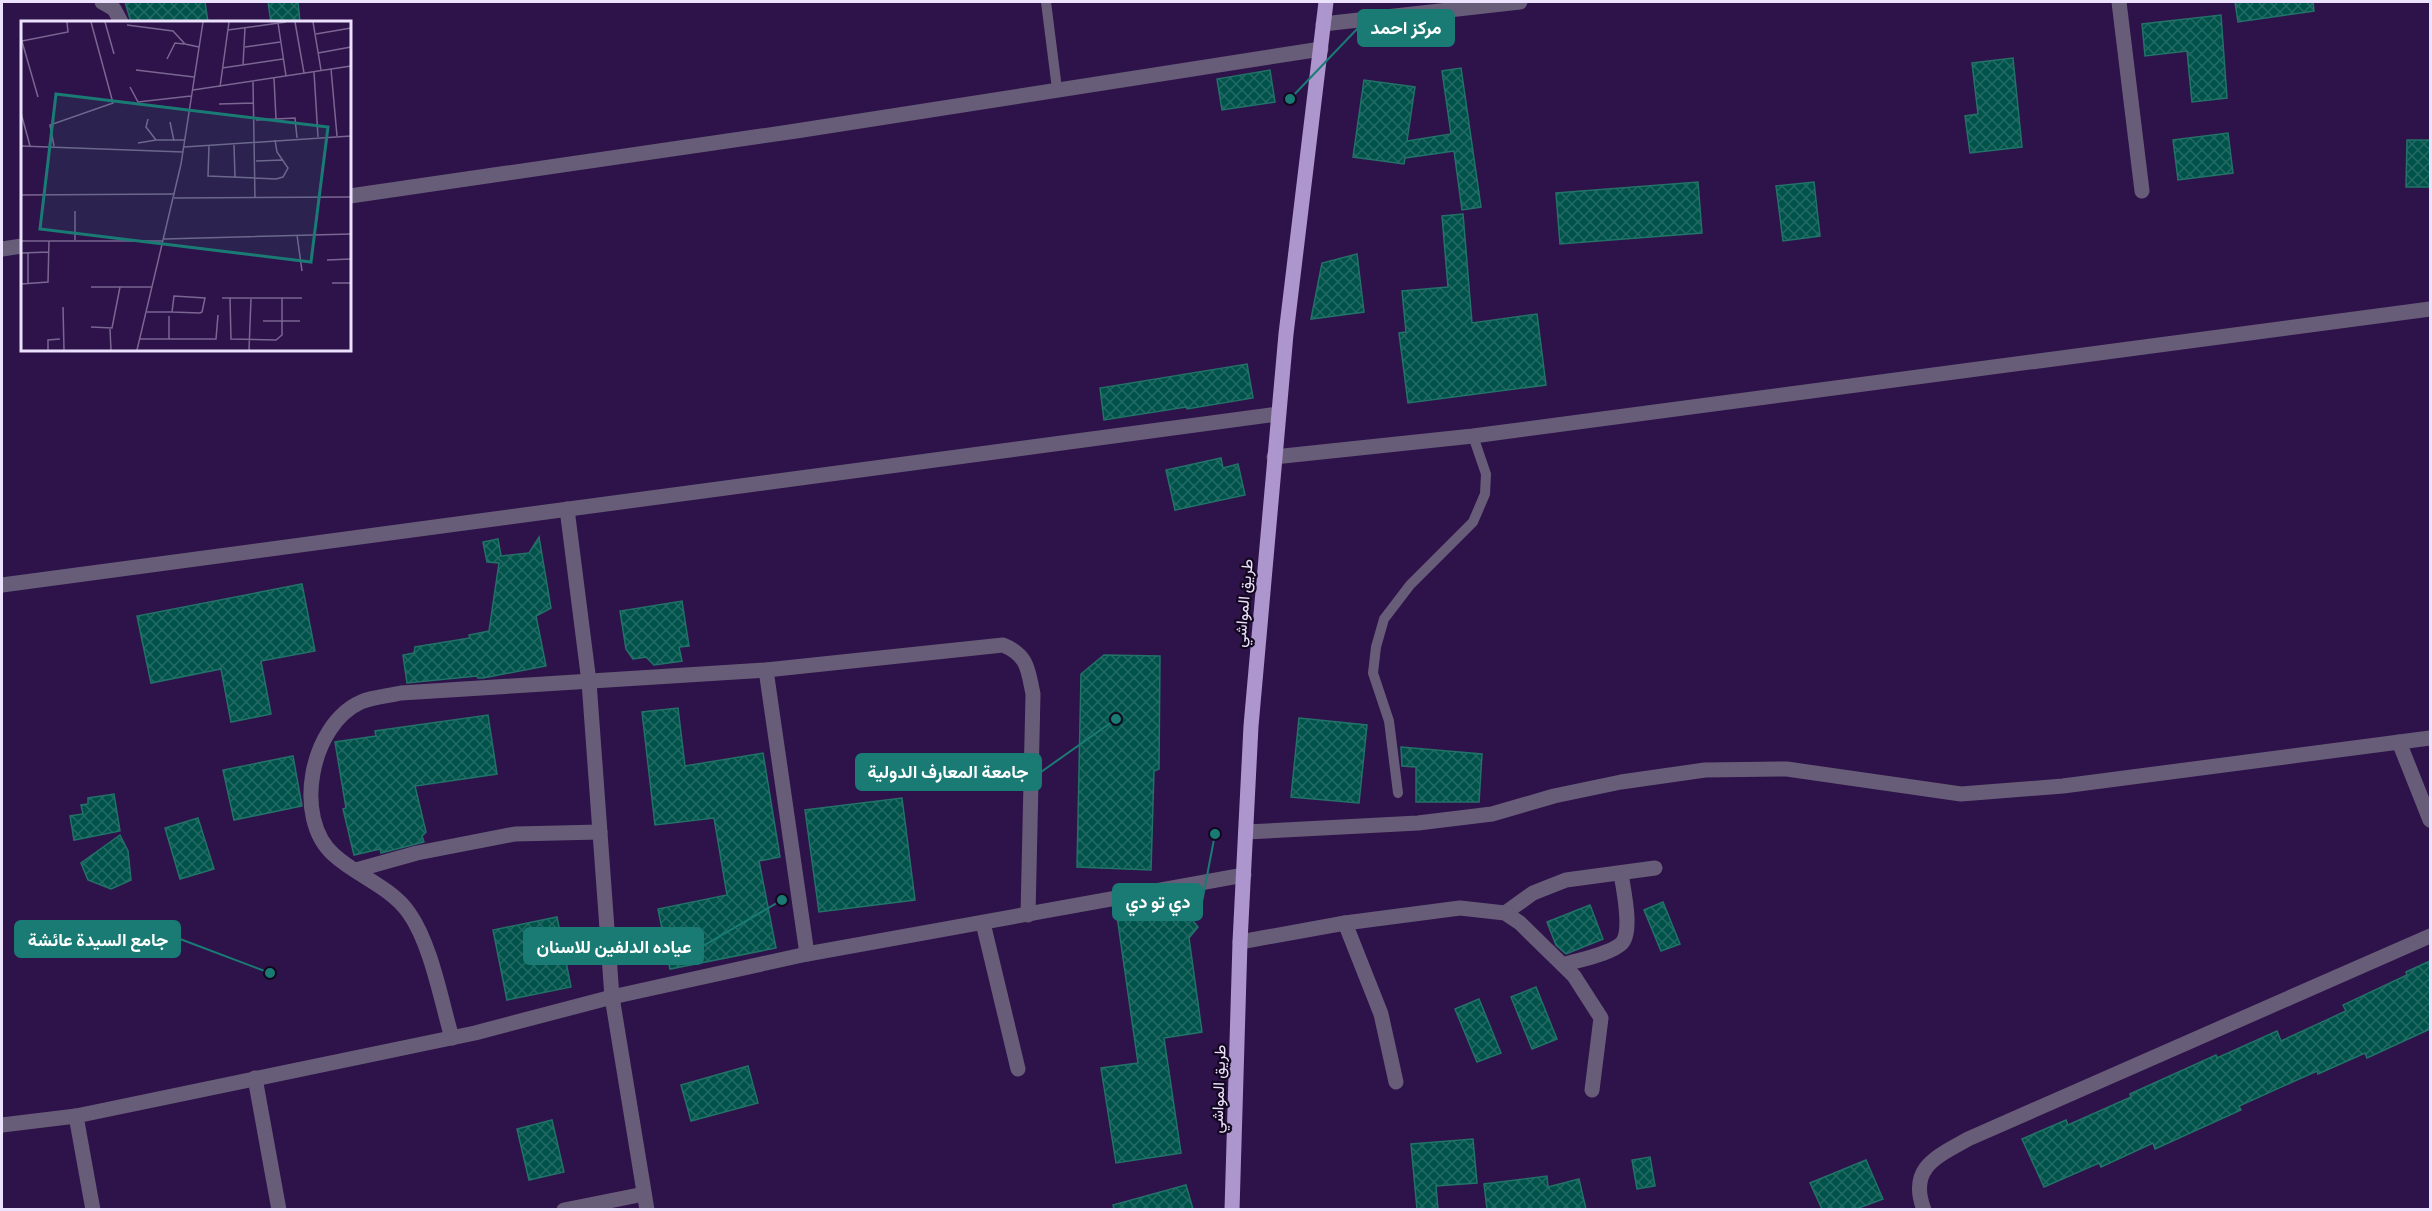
<svg xmlns="http://www.w3.org/2000/svg" width="2432" height="1211" font-family="'PT Sans Narrow',Vazirmatn,sans-serif">
  <style>
    .building { fill: url(#building-cross-hatch); stroke: #227268; stroke-width: 1.5 }
    .lines { fill: none; stroke-linecap: round; stroke-linejoin: round }
    .lane { stroke: #685d78; stroke-width: 10 }
    .street { stroke: #685d78; stroke-width: 15 }
    .primary { stroke: #ac96cd; stroke-width: 15 }
    .labels { text-anchor: middle; stroke-width: 4.5; stroke-linejoin: round; paint-order: stroke }
    .street-label { font-size: 16px; fill: #ece2fe; stroke: #12071e }
    .inset-road { fill: none; stroke: #7a6692; stroke-width: 1.5 }
    .view { fill: #1a7b75; fill-opacity: 0.15; stroke: #1a7b75; stroke-width: 3 }
    .inset-edge { fill: none; stroke: #ece2fe; stroke-width: 3 }
    .leader { fill: none; stroke: #1a7b75; stroke-width: 2 }
    .callout-dot { fill: #1a7b75; stroke: #12071e; stroke-width: 2 }
    .callout { fill: #1a7b75; stroke: #1a7b75; stroke-width: 2 }
    .callout-label { font-size: 18px; text-anchor: middle; font-weight: bold; fill: #fff }
  </style>
  <defs>
    <pattern id="building-cross-hatch" width="8" height="8" patternUnits="userSpaceOnUse" patternTransform="scale(1.5)"><rect width="8" height="8" fill="#00534a"/><path d="M0 0l8 8M0 8l8-8" fill="none" stroke="#256b65"/></pattern>
  </defs>
  <rect width="100%" height="100%" fill="#2e134a"/>
  <g class="building">
    <path d="M125,2h80l3,20h-77z"/>
    <path d="M268,2h30l2,20h-29z"/>
    <path d="M2235,2h78l1,9 -76,11z"/>
    <path d="M2221,15l6,83 -35,4 -5,-51 -42,5 -3,-32z"/>
    <path d="M2013,58l9,89 -52,6 -5,-37 13,-2 -6,-51z"/>
    <path d="M1461,68l20,139 -19,3 -8,-59 -49,7 -1,6 -51,-7 11,-77 51,7 -8,54 44,-7 -9,-63z"/>
    <path d="M1270,70l5,32 -53,8 -5,-31z"/>
    <path d="M2228,133l5,40 -55,7 -5,-40z"/>
    <path d="M2407,140h23v47h-24z"/>
    <path d="M1698,182l4,51 -142,11 -4,-51z"/>
    <path d="M1814,182l6,54 -37,5 -7,-55z"/>
    <path d="M1463,214l9,109 65,-9 9,71 -138,18 -9,-70 7,-1 -4,-41 46,-4 -6,-71z"/>
    <path d="M1357,254l7,58 -53,7 11,-56z"/>
    <path d="M1247,364l6,34 -66,11 -1,-2 -82,13 -4,-32z"/>
    <path d="M1221,458l2,10 15,-4 7,31 -70,15 -9,-40z"/>
    <path d="M539,537l12,71 -15,8 10,50 -63,12h-5l-1,-2 -70,7 -4,-28 11,-2 1,-6 55,-9 -1,-3 20,-4 10,-68 -12,-1 -4,-20 15,-3 3,17 28,-3z"/>
    <path d="M302,584l13,67 -54,10 10,53 -40,8 -10,-53 -70,14 -14,-67z"/>
    <path d="M682,601l7,45 -10,1 3,14 -28,4 -8,-8 -13,2 -7,-10 -6,-38z"/>
    <path d="M1104,655l56,1 -1,113 -5,2 -3,99 -74,-3 4,-193z"/>
    <path d="M678,708l7,58 78,-13 17,104 -21,4 17,87 -106,21 -12,-60 69,-14 -13,-77 -59,7 -13,-113z"/>
    <path d="M488,715l9,59 -82,12 11,46 -4,4 2,6 -43,11 -1,-4 -26,6 -11,-46 3,-1 -11,-66 41,-6 -1,-5z"/>
    <path d="M1299,718l68,7 -8,78 -68,-6z"/>
    <path d="M1401,747l81,7 -3,48h-63v-35l-14,-1z"/>
    <path d="M293,756l9,50 -68,14 -11,-50z"/>
    <path d="M114,794l6,37 -46,9 -4,-24 13,-2 -2,-9 7,-1v-6z"/>
    <path d="M902,798l13,102 -96,12 -14,-102z"/>
    <path d="M198,818l16,51 -34,10 -15,-51z"/>
    <path d="M120,835l8,16 3,29 -20,9 -23,-9 -7,-17z"/>
    <path d="M1663,902l17,42 -19,7 -17,-41z"/>
    <path d="M1590,905l13,34 -37,15 -10,-9 -9,-23z"/>
    <path d="M1182,907l16,20 -9,11 13,94 -38,6 17,115 -65,10 -15,-95 37,-5 -21,-147z"/>
    <path d="M557,917l14,70 -64,13 -14,-70z"/>
    <path d="M2430,961v68l-63,29 -2,-5 -47,21 -1,-3 -78,35 2,4 -86,39 -2,-6 -52,24 -2,-4 -55,24 -22,-48 44,-19 2,5 63,-28 -1,-3 86,-39 1,3 60,-27 4,10 65,-30 -3,-6 64,-30 -1,-3z"/>
    <path d="M1536,987l21,52 -25,10 -21,-52z"/>
    <path d="M1479,999l22,54 -24,9 -22,-53z"/>
    <path d="M748,1066l10,37 -67,18 -10,-36z"/>
    <path d="M552,1120l12,52 -35,8 -12,-51z"/>
    <path d="M1473,1139l4,44 -41,3 2,23h-21l-6,-65z"/>
    <path d="M1650,1157l5,29 -18,3 -5,-29z"/>
    <path d="M1866,1160l17,39 -27,10h-34l-12,-26z"/>
    <path d="M1547,1176l1,11 31,-8 7,30h-99l-3,-25z"/>
    <path d="M1186,1185l7,24h-79l-1,-4z"/>
  </g>
  <g class="lines">
    <g class="lane">
      <path d="M1046,2l11,87"/>
      <path d="M1398,793l-9,-72 -16,-48 3,-26 8,-28 26,-34 63,-63 12,-28 1,-20 -13,-38"/>
    </g>
    <g class="street">
      <path d="M102,2l12,7 7,13"/>
      <path d="M2119,2l23,189"/>
      <path d="M1323,24l197,-22"/>
      <path d="M350,196l446,-65 525,-82"/>
      <path d="M2,249l20,-3"/>
      <path d="M1274,457l199,-21 957,-127"/>
      <path d="M567,509l22,173 23,315 35,213"/>
      <path d="M2,585l1276,-171"/>
      <path d="M766,670l41,284"/>
      <path d="M2399,742l31,78"/>
      <path d="M1246,832l172,-9 74,-9 62,-18 67,-14 84,-12 82,-1 174,25 102,-8 367,-48"/>
      <path d="M356,870l61,-17 98,-19 85,-2"/>
      <path d="M1505,913l28,-20 33,-13 89,-12"/>
      <path d="M983,923l35,146"/>
      <path d="M1345,923l36,91 15,68"/>
      <path d="M1240,942l105,-19 115,-15 45,5 15,10 54,53 27,42 -9,72"/>
      <path d="M1563,965c15,-5 48,-11 59,-22 11,-13 1,-54 -1,-70"/>
      <path d="M452,1038c-11,-38 -21,-94 -43,-125 -18,-26 -52,-37 -75,-58 -42,-37 -23,-131 27,-153 11,-5 27,-6 40,-9l365,-23 237,-25c25,10 25,25 30,49l-5,221"/>
      <path d="M255,1078l24,132"/>
      <path d="M76,1116l17,94"/>
      <path d="M2,1125l74,-9 399,-83 137,-36 195,-43 437,-79"/>
      <path d="M564,1210l80,-16"/>
      <path d="M1924,1210c-16,-42 12,-53 44,-71l462,-203"/>
    </g>
    <path class="primary" d="M1232,1210l8,-268 11,-216 35,-392 40,-332"/>
  </g>
  <g class="labels">
    <g class="street-label">
      <text transform="translate(1243 603) rotate(-85)" y="6">طريق المواشي</text>
      <text transform="translate(1218 1089) rotate(-88)" y="6">طريق المواشي</text>
    </g>
  </g>
  <g transform="translate(21 21)">
    <rect width="330" height="330" fill="#2e134a"/>
    <path class="inset-road" d="M84,1l9,32M274,1l9,51M292,1l8,48M257,2l8,53M106,4l46,6 12,13 14,3M207,9l58,-8M295,13l35,-6M0,17l17,59M1,20l46,-9 -1,-10M224,26l35,-5M297,32l33,-6M146,38l8,-16 9,1M222,44l2,-37M201,47l61,-9M310,48l6,67M115,49l58,7M293,51l4,65M253,57l2,41M232,61l2,116M109,66l8,15 53,-6M199,66l9,-65M172,69l158,-24M198,83l35,-1M0,92l9,33M127,98l-2,8 10,13h29M235,99l39,-2 2,20M149,101l4,19M117,122l18,-3M213,124l1,32M0,125l162,6M33,125l-4,-21 63,-22 -22,-81M188,125l-1,30 68,3 7,-2 5,-9 -11,-16 -2,-12M163,126l167,-11M235,140l27,-1M0,174l154,-1M153,177l177,-1M54,190v29M276,214l5,36M143,218l187,-5M0,220h142M0,232l28,-1M306,239l24,-1M311,262h19M0,263l27,-2 1,-41M7,263v-31M70,266h61M201,277h80M209,277l1,41 45,1 6,-5v-37M42,286l1,43M126,291h25l28,1 2,-1 3,-14 -31,-2 -2,16M148,295v23M242,300h37M70,306l21,1 8,-41M89,308l1,21M119,318h76l2,-24M27,329v-10l12,-1M116,329l44,-186 22,-142M228,329l2,-51"/>
    <path class="view" d="M35,73l272,33 -17,135 -271,-33z"/>
    <rect width="330" height="330" class="inset-edge"/>
  </g>
  <path class="leader" d="M1290 99L1358 28M1116 719L1041 772M1215 834L1202 902M270 973L180 939M782 900L703 946"/>
  <g class="callout-dot">
    <circle cx="1290" cy="99" r="6"/>
    <circle cx="1116" cy="719" r="6"/>
    <circle cx="1215" cy="834" r="6"/>
    <circle cx="270" cy="973" r="6"/>
    <circle cx="782" cy="900" r="6"/>
  </g>
  <g class="callout">
    <rect x="1358" y="10" width="96" height="36" rx="6"/>
    <rect x="856" y="754" width="185" height="36" rx="6"/>
    <rect x="1113" y="884" width="89" height="36" rx="6"/>
    <rect x="15" y="921" width="165" height="36" rx="6"/>
    <rect x="524" y="928" width="179" height="36" rx="6"/>
  </g>
  <g class="callout-label">
    <text x="1406" y="34">مركز احمد</text>
    <text x="948" y="778">جامعة المعارف الدولية</text>
    <text x="1158" y="908">دي تو دي</text>
    <text x="98" y="946">جامع السيدة عائشة</text>
    <text x="614" y="953">عياده الدلفين للاسنان</text>
  </g>
  <rect width="2432" height="1211" fill="none" stroke="#ece2fe" stroke-width="6"/>
</svg>
